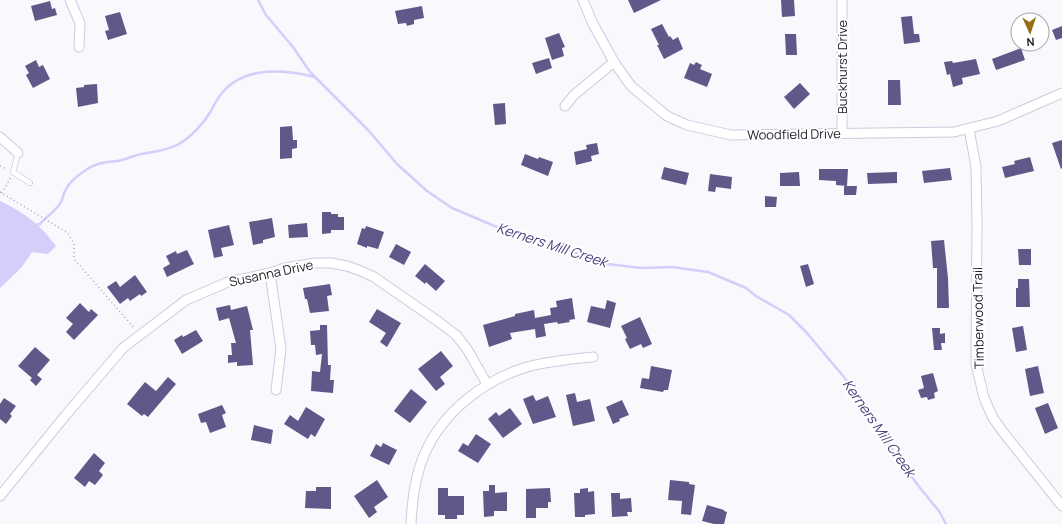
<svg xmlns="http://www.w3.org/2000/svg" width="1062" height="524" font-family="Manrope,sans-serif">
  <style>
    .water { fill: #d3cefa }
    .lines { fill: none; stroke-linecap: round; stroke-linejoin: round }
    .stream { stroke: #d3cefa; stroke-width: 2.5 }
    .building { fill: #605889 }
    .lane-casing { stroke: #cdcbde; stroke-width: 6 }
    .street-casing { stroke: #cdcbde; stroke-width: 11 }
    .path { stroke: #a8a7ad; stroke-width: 1.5; stroke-dasharray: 1 3; stroke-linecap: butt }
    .lane { stroke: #fff; stroke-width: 4.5 }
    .street { stroke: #fff; stroke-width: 9 }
    .labels { text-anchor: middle; stroke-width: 4; stroke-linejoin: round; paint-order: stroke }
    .street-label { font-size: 13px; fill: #212128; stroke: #fff }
    .water-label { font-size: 14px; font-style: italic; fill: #4a3d7e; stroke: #fff }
  </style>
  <rect width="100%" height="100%" fill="#f9f8fd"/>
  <path class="water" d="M0,201c25,12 40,23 56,45l-8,8 -16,-2 -10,15 -22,21z"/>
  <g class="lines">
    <g class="stream">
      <path d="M258,0l8,15 27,32 17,25 59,59 28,33 30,27 25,17 52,22 44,13 59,21 34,4 31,-1 36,5 38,16 10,8 33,19 18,18 52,62 36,59 25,34 19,23 7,13"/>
      <path d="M36,225l4,-1c5,-6 18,-15 21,-22 2,-3 2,-8 4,-11 4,-9 13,-16 21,-21 9,-7 21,-8 32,-9 8,-2 15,-5 23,-7 15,-3 25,-3 38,-10 12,-7 25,-21 32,-33 3,-6 6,-12 11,-18 22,-28 63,-23 93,-16"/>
    </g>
  </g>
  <g class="building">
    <path d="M628,0h33l-27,13z"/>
    <path d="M781,0h13l1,16 -13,1z"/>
    <path d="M50,1l2,8 3,-1 2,7 -22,6 -4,-15z"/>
    <path d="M422,6l2,12 -10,2v4l-7,2 -1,-3 -8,1 -3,-13z"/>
    <path d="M120,12l7,22 -19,6 -3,-9 4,-1 -4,-14z"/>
    <path d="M912,16l2,18h5l1,8 -16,2 -3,-27z"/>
    <path d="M662,24l7,13 1,-1 3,4 5,-3 5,12 -19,10 -7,-14h2l-8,-16z"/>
    <path d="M1062,26v12l-6,2 -4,-10z"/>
    <path d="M559,33l6,14 -3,1 2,8 -12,4 -7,-22z"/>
    <path d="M785,34h11l1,21h-11z"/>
    <path d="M1021,48l4,12 -29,10 -4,-11z"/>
    <path d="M549,58l3,10 -16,6 -4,-11z"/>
    <path d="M976,59l4,15 -18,4 1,6 -10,3 -3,-13 -3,1 -3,-13 8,-1 1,2z"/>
    <path d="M36,60l3,7 4,-2 7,14 -17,9 -7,-13 3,-2 -4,-7z"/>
    <path d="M696,62l6,3 -2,4 12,5 -5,13 -23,-9 6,-15 4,2z"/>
    <path d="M888,80h12l1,25h-13z"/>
    <path d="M800,83l10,11 -16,15 -10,-12z"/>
    <path d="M97,84l1,19 -20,4 -2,-19 8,-1v-2z"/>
    <path d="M505,103l1,21 -11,1 -2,-21z"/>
    <path d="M292,126l1,14h4v8l-5,1v9l-12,1v-32z"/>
    <path d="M1062,140v28l-1,1 -9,-26z"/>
    <path d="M597,143l2,11 -8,2 1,5 -16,4 -2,-13 13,-3 -1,-4z"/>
    <path d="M525,154l13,5 1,-2 14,5 -5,14 -27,-11z"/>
    <path d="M1030,157l4,14 -29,7 -3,-11 13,-3 -1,-3z"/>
    <path d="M664,167l25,6 -3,12 -25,-6z"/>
    <path d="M950,168l2,12 -28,3 -2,-12z"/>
    <path d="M819,169h29l-1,17 -11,-1v-4l-17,-1z"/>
    <path d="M799,172l1,14h-20v-13z"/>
    <path d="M897,172v11l-29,1 -1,-11z"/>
    <path d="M710,174l22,3 -1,12 -15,-2 -1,5 -7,-1z"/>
    <path d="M844,186h13l-1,9h-12z"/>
    <path d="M765,196l12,1 -1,10h-11z"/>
    <path d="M322,212h9v2h7v3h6v13h-13v3l-9,1z"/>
    <path d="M272,218l3,19 -12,3v3l-10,2 -4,-23z"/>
    <path d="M307,223l1,14 -19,1 -1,-13z"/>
    <path d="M229,225l5,20 -13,3 2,8 -9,2 -6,-28z"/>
    <path d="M366,226l18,6 -6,17 -11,-3v2l-10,-4 5,-16 3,1z"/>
    <path d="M944,240l4,38 1,30h-12v-40h-4l-2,-27z"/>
    <path d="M396,244l15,8 -7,13 -15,-8z"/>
    <path d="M1018,249h13v16h-12z"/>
    <path d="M187,250l7,14 -27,13 -4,-9 7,-4 -4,-8 10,-5 1,3z"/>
    <path d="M425,264l20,17 -9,10 -10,-9 -1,2 -10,-8z"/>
    <path d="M808,264l6,20 -8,3 -6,-21z"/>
    <path d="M135,275l12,17 -6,4 -1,-2 -10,7 -2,-3 -8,6 -13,-17 9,-6 4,6z"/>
    <path d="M1018,279h11l1,28h-14v-19h2z"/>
    <path d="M330,284l2,11 -5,1 2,15 -19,2 -3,-14h-2l-2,-11z"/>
    <path d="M572,298l3,21 -6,1 1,2 -12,2 -1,-2 -13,2 2,12 -10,2 -1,-9 -25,4 2,6 -23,8 -6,-22 32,-9v-2l19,-4 1,8 16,-3 -1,-7 7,-1 -1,-6z"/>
    <path d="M607,300l9,3 -6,25 -23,-6 4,-16 14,3z"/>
    <path d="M80,303l9,9 2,-3 7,6 -24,25 -8,-8 7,-8 -7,-6z"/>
    <path d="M230,305l1,5 16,-4 6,24h-3l3,35 -16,1v-4l-9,1v-8h4l-1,-12h5l-7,-25 -10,3 -3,-13z"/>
    <path d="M377,309l24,14 -14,24 -7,-5 6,-9 -17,-11z"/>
    <path d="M640,317l12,27 -9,4 -2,-4 -11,5 -5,-10 2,-1 -6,-12z"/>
    <path d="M320,325h7l1,40h3l-1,15h4l-1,13 -22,-2 1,-20 8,1 2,-18 -6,1 -1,-10h-4l-1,-14 10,-1z"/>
    <path d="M1023,326l4,24 -11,2 -4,-24z"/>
    <path d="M932,328h8v6l5,-1v10h-4l1,7h-8z"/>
    <path d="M196,330l7,11 -21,13 -8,-14 8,-5 1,2z"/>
    <path d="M35,347l15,13 -13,15 5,4 -6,7 -6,-6 2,-2 -14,-12z"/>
    <path d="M441,351l12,15 -13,11 5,7 -9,7 -18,-22z"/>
    <path d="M651,366l21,4 -4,20h-4l-1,2 -23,-4 2,-10 7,1z"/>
    <path d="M1038,366l6,27 -14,3 -5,-27z"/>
    <path d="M933,373l5,18 -4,2 1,5 -7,2 -1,-3 -6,1 -3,-8 6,-2 -3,-12z"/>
    <path d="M168,377l8,7 -28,33 -4,-3 -2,2 -15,-12 18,-22 11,9z"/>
    <path d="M411,389l16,13 -17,21 -16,-12z"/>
    <path d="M575,393l2,9 13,-3 5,22 -22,5 -7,-31z"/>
    <path d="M533,395l3,6 12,-5 8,21 -23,7 -10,-25z"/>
    <path d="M4,398l12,8 -6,8 2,2 -6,8 -6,-5v-15z"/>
    <path d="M622,400l7,15 -10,4 1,2 -7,3 -7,-17z"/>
    <path d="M1048,403l10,25 -13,6 -10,-26z"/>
    <path d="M222,405l4,8 -4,2 4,12 -16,6 -4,-11 -5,1 -3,-9z"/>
    <path d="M306,407l19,12 -10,18 -4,-3 -3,5 -24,-15 6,-9 8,6z"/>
    <path d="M510,408l12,16 -19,14 -15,-19 8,-7 3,4z"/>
    <path d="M254,425l19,5 -2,14 -20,-4z"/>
    <path d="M476,434l15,10 -13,19 -20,-12 5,-8 5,3z"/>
    <path d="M383,443l14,7 -8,15 -19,-9 6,-12 5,3z"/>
    <path d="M94,453l11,10 -6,8 4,4 -8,10 -6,-4 -4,6 -11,-9z"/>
    <path d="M377,480l11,17 -14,10 3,5 -8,6 -15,-22z"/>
    <path d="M670,480l19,2v2l6,1 -4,30 -10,-1 1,-13 -14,-1z"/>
    <path d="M489,485h6v8l12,-1v19h-13v5l-10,1 -1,-26h6z"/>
    <path d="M316,487h15v22l-26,-1 1,-17h10z"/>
    <path d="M438,488h10v8h16v19h-7v4h-12v-4h-7z"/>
    <path d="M550,488l1,14h-3v6h-12v10h-10v-29z"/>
    <path d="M588,488v4l6,-1 1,23 -10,1v2h-10l-1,-24h6v-4z"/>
    <path d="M611,493h9v6l11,-1 1,14h-5l1,4 -16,1z"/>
    <path d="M707,505l17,5v1l3,1 -3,12h-10l-12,-3z"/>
  </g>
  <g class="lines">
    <g class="lane-casing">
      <path id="lane" d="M18,153l-5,19 17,11"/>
    </g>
    <g class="street-casing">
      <g id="street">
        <path d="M70,0l10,23 -1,24"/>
        <path d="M583,0l9,22 22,40 17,24 36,30 20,9 44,10 223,-3 44,-11 64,-28"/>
        <path d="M842,0v133"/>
        <path d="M565,106l9,-11 40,-33"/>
        <path d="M969,129l7,38 1,57 -1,140 8,34 9,20 10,14 59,74"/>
        <path d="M0,137l18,16"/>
        <path d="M270,273l11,76 -5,41"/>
        <path d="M0,496l65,-80 58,-68 63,-48 42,-18 42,-9 15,-5 30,-5h16l16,3 14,5 13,6 65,45 17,13 11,14 20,35"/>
        <path d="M411,524c1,-24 4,-49 14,-71 18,-41 59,-73 102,-86 21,-6 44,-8 66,-10"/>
      </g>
    </g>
    <g class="path">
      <path d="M0,166l7,3"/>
      <path d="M0,192l68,41 6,11v15l61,70"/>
      <path d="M2,193l9,-16"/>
    </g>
    <use href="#lane" class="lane"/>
    <use href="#street" class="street"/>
  </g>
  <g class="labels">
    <g class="street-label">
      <text transform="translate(842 67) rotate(-90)" y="5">Buckhurst Drive</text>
      <text transform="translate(794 134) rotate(-1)" y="5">Woodfield Drive</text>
      <text transform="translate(271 273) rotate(-12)" y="5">Susanna Drive</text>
      <text transform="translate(978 318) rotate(-91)" y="5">Timberwood Trail</text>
    </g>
    <g class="water-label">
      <text transform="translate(552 245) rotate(18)" y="5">Kerners Mill Creek</text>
      <text transform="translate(879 428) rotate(55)" y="5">Kerners Mill Creek</text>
    </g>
  </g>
  <g transform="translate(1030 32) rotate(177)"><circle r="19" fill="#ffffff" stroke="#a6a6a9"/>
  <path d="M0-3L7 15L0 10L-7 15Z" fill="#966d18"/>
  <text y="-6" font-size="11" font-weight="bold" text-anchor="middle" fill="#212128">N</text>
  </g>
</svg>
